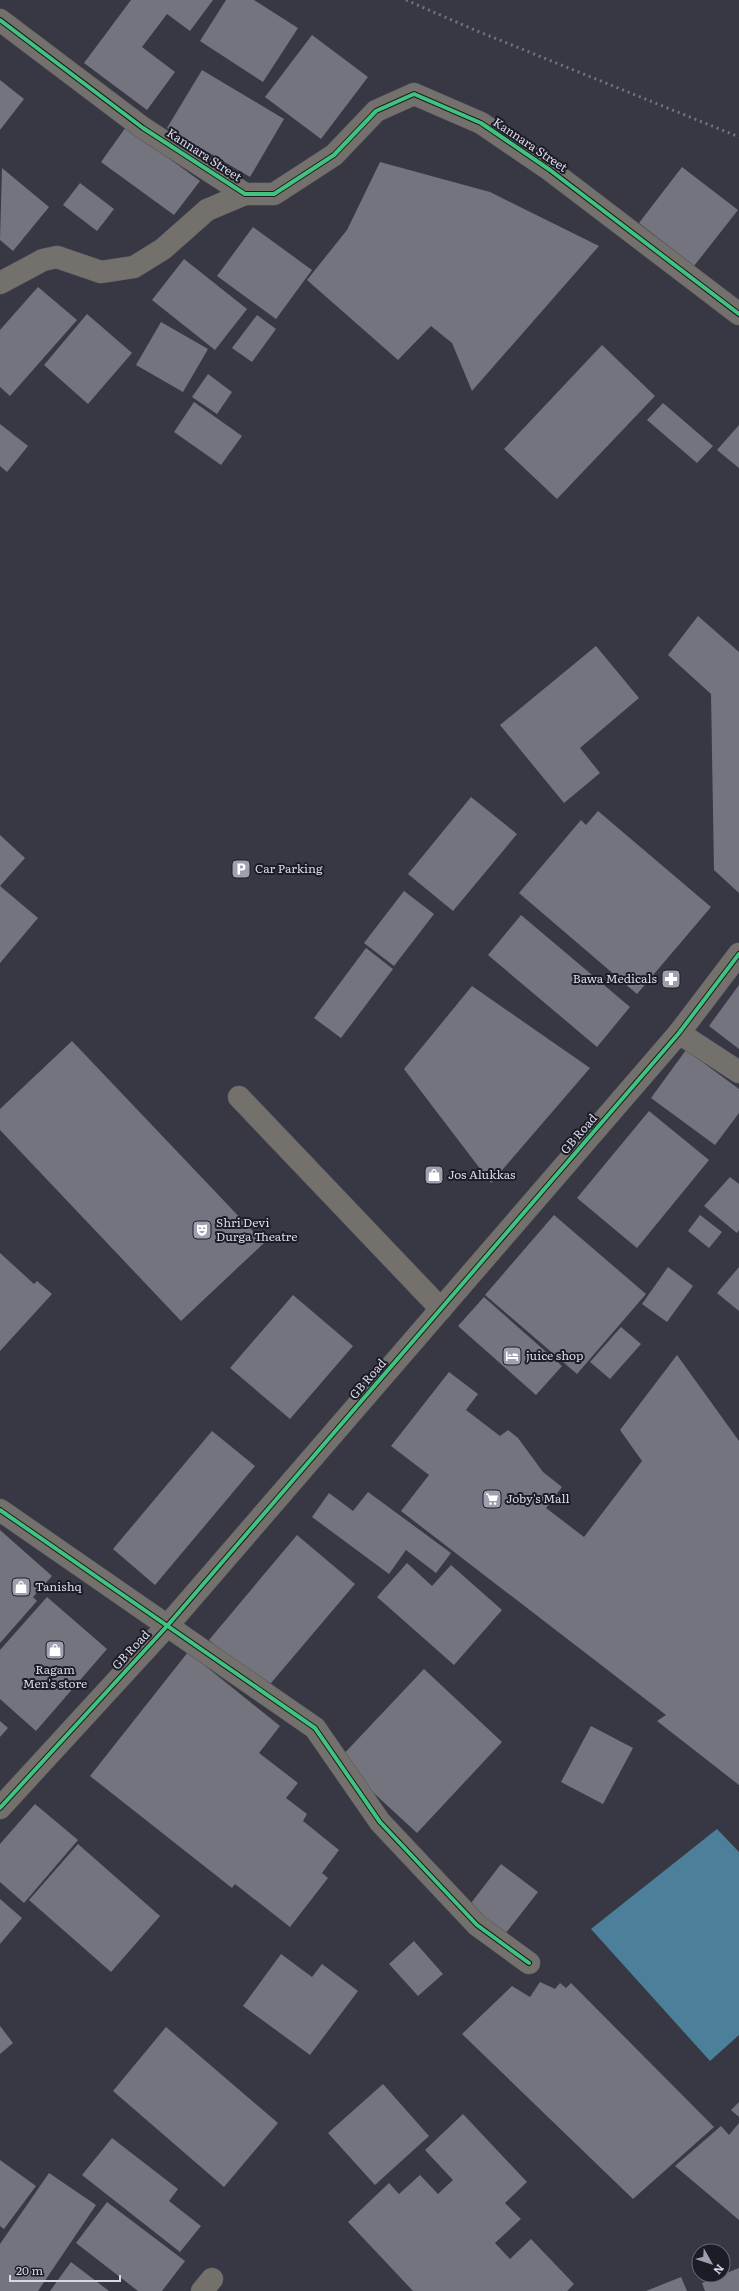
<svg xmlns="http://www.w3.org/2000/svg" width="739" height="2291" font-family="Literata,serif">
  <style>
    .water { fill: #4c809a }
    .building { fill: #74747f }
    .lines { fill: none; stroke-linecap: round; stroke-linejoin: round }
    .minor-casing { stroke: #555662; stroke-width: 23 }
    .tertiary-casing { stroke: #555662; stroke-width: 23 }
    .minor { stroke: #74706c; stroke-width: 22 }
    .tertiary { stroke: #74706c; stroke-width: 22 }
    .rail { stroke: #747477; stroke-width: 3; stroke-dasharray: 2 4; stroke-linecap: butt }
    .cycleway-casing { stroke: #1c1c27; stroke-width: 6 }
    .cycleway { stroke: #40c37c; stroke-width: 4 }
    .labels { text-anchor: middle; stroke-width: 4; stroke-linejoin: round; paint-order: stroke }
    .street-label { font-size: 12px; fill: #d7d8e8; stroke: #1c1c27 }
    .poi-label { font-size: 12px; fill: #d7d8e8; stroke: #1c1c27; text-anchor: start }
  </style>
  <rect width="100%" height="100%" fill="#383845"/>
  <path class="water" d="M717,1829l22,23v183l-29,26 -119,-132z"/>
  <g class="building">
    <path d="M131,0h82l-23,31 -23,-17 -25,33 33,25 -28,38 -63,-47z"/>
    <path d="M226,0h28l44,28 -35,54 -63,-41z"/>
    <path d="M312,35l56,42 -47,62 -56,-42z"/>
    <path d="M202,70l82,49 -34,58 -83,-49z"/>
    <path d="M0,80l24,19 -24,31z"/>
    <path d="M126,127l74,54 -26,34 -73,-53z"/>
    <path d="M380,162l110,30 109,54 -127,145 -20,-48 -21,-17 -33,34 -91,-80 40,-50z"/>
    <path d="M682,167l56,43 -44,56 -55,-43z"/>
    <path d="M2,168l47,39 -36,44 -13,-11z"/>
    <path d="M80,183l34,26 -17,22 -34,-26z"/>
    <path d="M253,227l59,43 -36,49 -59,-43z"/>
    <path d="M184,259l63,50 -32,41 -63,-50z"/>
    <path d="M38,287l39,33 -67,76 -10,-9v-57z"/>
    <path d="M87,314l45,39 -44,51 -44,-39z"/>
    <path d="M257,315l19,14 -24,33 -20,-14z"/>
    <path d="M161,322l47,27 -25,43 -47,-27z"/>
    <path d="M602,345l53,51 -98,103 -53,-50z"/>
    <path d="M208,374l24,18 -15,22 -25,-17z"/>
    <path d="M194,402l48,34 -21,29 -47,-33z"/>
    <path d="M663,403l50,43 -16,17 -50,-43z"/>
    <path d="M0,424l28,22 -21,26 -7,-6z"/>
    <path d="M739,425v43l-22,-18z"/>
    <path d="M698,616l41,36v241l-25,-23 -3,-176 -43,-39z"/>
    <path d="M596,646l43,52 -59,50 20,25 -36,30 -64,-78z"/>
    <path d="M471,797l46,37 -64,77 -45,-37z"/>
    <path d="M598,811l113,96 -74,87 -118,-101 62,-73 5,5z"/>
    <path d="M0,835l25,23 -25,28 38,32 -38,45z"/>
    <path d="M404,891l30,23 -40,52 -30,-23z"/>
    <path d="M521,915l109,92 -33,40 -109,-92z"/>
    <path d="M366,948l27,21 -52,69 -27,-20z"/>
    <path d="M739,985v64l-30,-23z"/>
    <path d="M472,986l118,82 -99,115 -87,-114z"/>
    <path d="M72,1041l192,202 -83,78 -181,-191v-21z"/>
    <path d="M686,1050l53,39v24l-24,32 -64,-47z"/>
    <path d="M649,1111l60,49 -72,88 -60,-50z"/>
    <path d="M730,1177l9,7v46l-2,3 -33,-27z"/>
    <path d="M554,1215l92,79 -69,80 -92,-79z"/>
    <path d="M700,1215l22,17 -13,16 -21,-17z"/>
    <path d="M0,1253l34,31 3,-3 15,13 -52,57z"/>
    <path d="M668,1267l25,19 -26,36 -25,-18z"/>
    <path d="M739,1267v44l-22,-18z"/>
    <path d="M293,1295l60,51 -63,73 -60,-51z"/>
    <path d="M484,1297l78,69 -26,29 -78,-69z"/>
    <path d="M621,1327l20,17 -31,35 -20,-17z"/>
    <path d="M677,1355l62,86v344l-82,-64 9,-6 -265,-204 28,-36 -38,-29 58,-74 29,22 -12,16 34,26 8,-6 10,8 25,34 19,15 -16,21 38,29 58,-76 -22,-31z"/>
    <path d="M212,1431l43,35 -100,119 -42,-36z"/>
    <path d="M368,1492l83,61 -15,20 -30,-23 -17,24 -77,-57 17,-24 24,18z"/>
    <path d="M0,1530l52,46 -19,21 4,4 -37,42z"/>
    <path d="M297,1535l58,49 -89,105 -57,-49z"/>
    <path d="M407,1563l25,23 19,-21 51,45 -48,55 -77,-68z"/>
    <path d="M47,1597l60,52 -71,82 -36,-32v-49z"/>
    <path d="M188,1652l92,74 -21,27 39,30 -12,15 21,16 -4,7 36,29 -17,23 6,5 -38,49 -55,-43 -3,4 -142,-112z"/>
    <path d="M424,1669l78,73 -85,91 -79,-73z"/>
    <path d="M0,1721l8,7 -8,9z"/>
    <path d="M591,1726l42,22 -30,56 -42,-22z"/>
    <path d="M35,1804l43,36 -54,63 -24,-21v-38z"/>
    <path d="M78,1844l82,72 -49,56 -82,-72z"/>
    <path d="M501,1864l37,28 -33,42 -37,-27z"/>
    <path d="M0,1899l22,19 -22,26z"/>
    <path d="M414,1941l29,33 -25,22 -29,-32z"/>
    <path d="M281,1954l31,23 10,-13 36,27 -48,64 -67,-49z"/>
    <path d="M540,1982l15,7 5,-6 6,5 5,-5 143,144 -81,72 -171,-165 50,-48 18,11z"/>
    <path d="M0,2026l13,17 -13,11z"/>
    <path d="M166,2027l112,96 -54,64 -111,-96z"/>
    <path d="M383,2084l46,52 -54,49 -47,-52z"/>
    <path d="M739,2102v15l-8,-7z"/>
    <path d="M463,2114l64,68 -22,21 16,16 -26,24 15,16 21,-20 43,45 -7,7h-154l-65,-69 41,-39 10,11 21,-19 18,19 15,-14 -28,-30z"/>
    <path d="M739,2123v97l-64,-54 46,-40 8,9z"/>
    <path d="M112,2138l66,51 -9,12 32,25 -21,26 -98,-77z"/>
    <path d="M0,2160l36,26 -32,43 -4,-3z"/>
    <path d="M49,2173l47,32 -58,86h-38v-47z"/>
    <path d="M107,2202l78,59 -23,30h-24l-62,-48z"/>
    <path d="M71,2262l38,29h-59z"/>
    <path d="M739,2268v23h-34l-3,-8z"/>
    <path d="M681,2277l6,14h-41z"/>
  </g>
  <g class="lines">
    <g class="minor-casing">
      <g id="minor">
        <path d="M0,20l143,108 102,66h29l60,-39 42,-44 38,-17 67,29 69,47 189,144"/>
        <path d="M0,283l43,-23 14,-3 44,15 33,-5 29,-18 44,-39 38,-16"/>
        <path d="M679,1033l60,39"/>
        <path d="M239,1097l202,212"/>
        <path d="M0,1510l315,218 65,94 97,103 52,38"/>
        <path d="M202,2291l10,-12"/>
      </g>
    </g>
    <g class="tertiary-casing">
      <path id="tertiary" d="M0,1808l168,-183 511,-592 60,-79"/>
    </g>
    <use href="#minor" class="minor"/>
    <use href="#tertiary" class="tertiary"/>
    <path class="rail" d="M406,0l71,31 262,106"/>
    <g class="cycleway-casing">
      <g id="cycleway">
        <path d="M0,20l143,108 102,66h29l60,-39 42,-44 38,-17 67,29 69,47 189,144"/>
        <path d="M0,1510l315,218 65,94 97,103 52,38"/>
        <path d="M0,1808l168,-183 511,-592 60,-79"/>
      </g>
    </g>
    <use href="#cycleway" class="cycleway"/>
  </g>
  <defs>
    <g id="parking-square" transform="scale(1)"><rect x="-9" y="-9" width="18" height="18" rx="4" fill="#9fa0af" stroke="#1c1c27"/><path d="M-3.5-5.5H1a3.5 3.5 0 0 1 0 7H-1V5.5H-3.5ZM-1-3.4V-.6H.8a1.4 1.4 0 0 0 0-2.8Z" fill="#fff"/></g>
    <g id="pharmacy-square" transform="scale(1)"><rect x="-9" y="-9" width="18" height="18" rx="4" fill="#9fa0af" stroke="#1c1c27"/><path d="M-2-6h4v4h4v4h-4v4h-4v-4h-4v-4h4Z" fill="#fff"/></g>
    <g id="shop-square" transform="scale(1)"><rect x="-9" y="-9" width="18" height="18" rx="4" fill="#9fa0af" stroke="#1c1c27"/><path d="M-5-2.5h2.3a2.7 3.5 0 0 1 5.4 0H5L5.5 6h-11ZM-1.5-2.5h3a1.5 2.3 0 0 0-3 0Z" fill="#fff"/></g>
    <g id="theatre-square" transform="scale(1)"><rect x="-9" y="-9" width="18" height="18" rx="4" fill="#9fa0af" stroke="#1c1c27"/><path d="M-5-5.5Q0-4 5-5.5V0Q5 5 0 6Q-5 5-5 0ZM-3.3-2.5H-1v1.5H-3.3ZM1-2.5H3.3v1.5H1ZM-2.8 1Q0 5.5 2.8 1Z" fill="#fff"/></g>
    <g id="hotel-square" transform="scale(1)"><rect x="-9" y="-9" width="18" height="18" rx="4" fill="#9fa0af" stroke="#1c1c27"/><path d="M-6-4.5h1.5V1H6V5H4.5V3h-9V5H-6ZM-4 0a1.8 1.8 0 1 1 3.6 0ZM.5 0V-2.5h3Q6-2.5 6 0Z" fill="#fff"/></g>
    <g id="supermarket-square" transform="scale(1)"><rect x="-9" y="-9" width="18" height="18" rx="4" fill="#9fa0af" stroke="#1c1c27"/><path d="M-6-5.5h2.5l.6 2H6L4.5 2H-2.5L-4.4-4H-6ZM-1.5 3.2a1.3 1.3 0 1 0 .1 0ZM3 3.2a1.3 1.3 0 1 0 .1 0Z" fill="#fff"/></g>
  </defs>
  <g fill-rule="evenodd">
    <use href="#parking-square" x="241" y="869"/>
    <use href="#pharmacy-square" x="671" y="979"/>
    <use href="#shop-square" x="434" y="1175"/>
    <use href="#theatre-square" x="202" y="1230"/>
    <use href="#hotel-square" x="512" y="1356"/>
    <use href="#supermarket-square" x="492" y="1499"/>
    <use href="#shop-square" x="21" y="1587"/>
    <use href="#shop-square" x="55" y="1650"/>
  </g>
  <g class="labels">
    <g class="street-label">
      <text transform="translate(530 145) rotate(34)" y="4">Kannara Street</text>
      <text transform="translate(204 155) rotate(33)" y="4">Kannara Street</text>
      <text transform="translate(579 1134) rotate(-49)" y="4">GB Road</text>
      <text transform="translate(368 1379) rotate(-49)" y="4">GB Road</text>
      <text transform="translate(131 1650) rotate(-47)" y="4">GB Road</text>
    </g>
    <g class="poi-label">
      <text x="255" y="873">Car Parking</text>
      <text x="657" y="983" text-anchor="end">Bawa Medicals</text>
      <text x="448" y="1179">Jos Alukkas</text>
      <text x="216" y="1227">Shri Devi<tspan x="216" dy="14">Durga Theatre</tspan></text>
      <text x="526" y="1360">juice shop</text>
      <text x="506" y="1503">Joby's Mall</text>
      <text x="35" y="1591">Tanishq</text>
      <text x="55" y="1674" text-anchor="middle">Ragam<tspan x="55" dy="14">Men's store</tspan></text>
    </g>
  </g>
  <g transform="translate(711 2263) rotate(129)"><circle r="19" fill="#1c1c27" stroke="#676774"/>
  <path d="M0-3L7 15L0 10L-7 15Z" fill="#9fa0af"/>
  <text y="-6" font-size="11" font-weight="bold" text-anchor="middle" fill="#d7d8e8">N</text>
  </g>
  <path d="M10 2275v6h110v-6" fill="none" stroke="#d7d8e8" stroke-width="2"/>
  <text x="16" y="2275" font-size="12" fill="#d7d8e8" stroke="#1c1c27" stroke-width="3" paint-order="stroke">20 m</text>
</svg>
